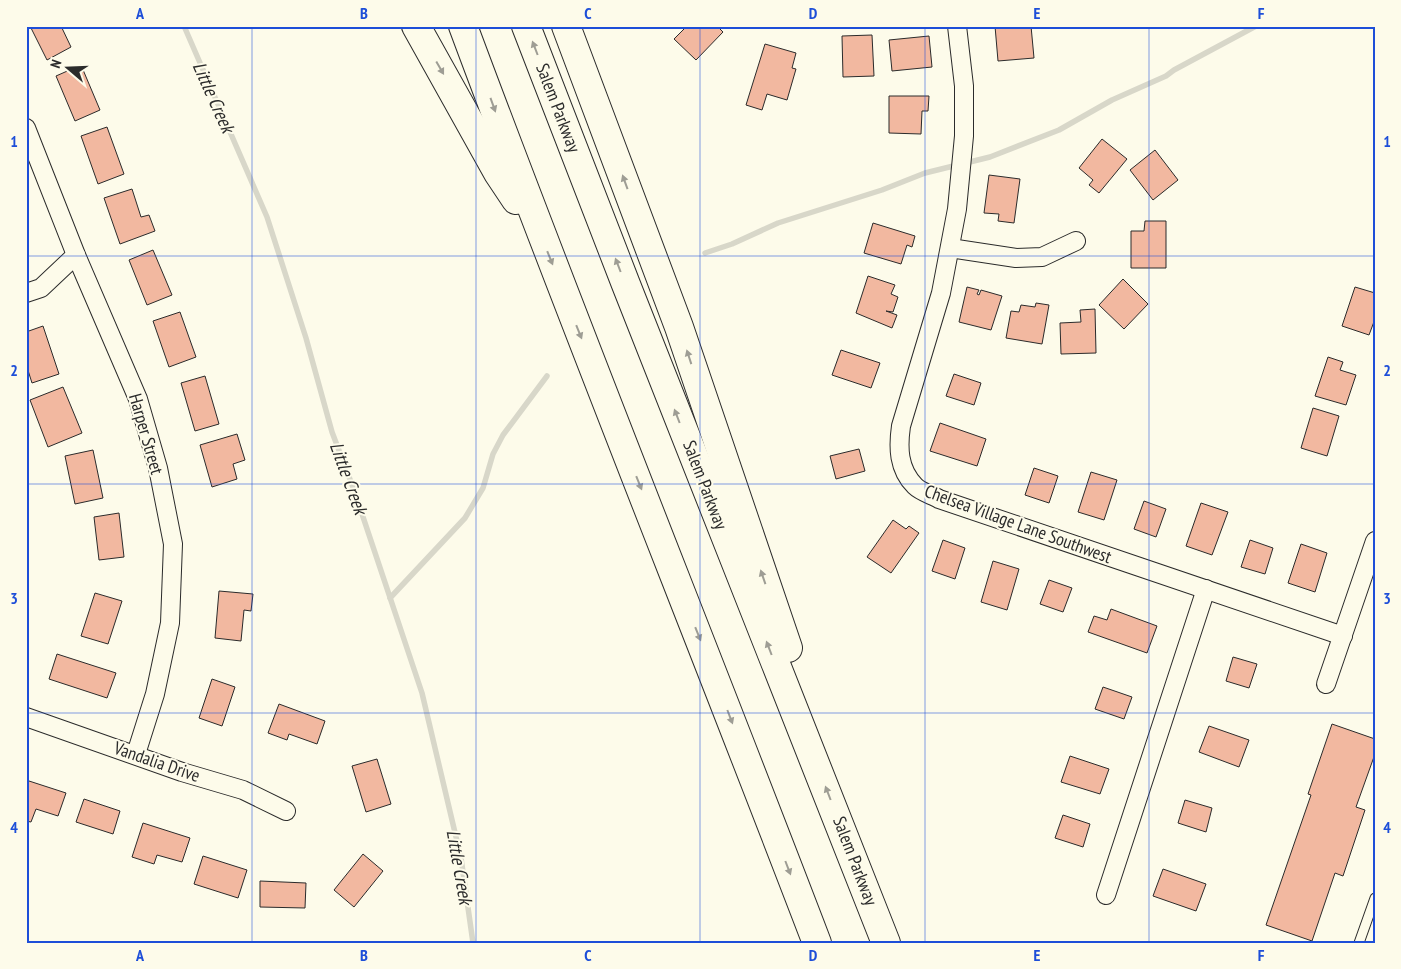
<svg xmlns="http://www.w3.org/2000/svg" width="1401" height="969" font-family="'PT Sans Narrow',sans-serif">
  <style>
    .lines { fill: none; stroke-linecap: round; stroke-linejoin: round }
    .stream { stroke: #d8d7c9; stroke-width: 5.5 }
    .building { fill: #f2b8a0; stroke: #2b2b2b }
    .service-casing { stroke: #2b2b2b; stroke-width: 11 }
    .minor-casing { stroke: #2b2b2b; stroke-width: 20 }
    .motorway-casing { stroke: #2b2b2b; stroke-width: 30 }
    .service { stroke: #fdfbea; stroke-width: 9 }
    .minor { stroke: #fdfbea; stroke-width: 18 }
    .motorway { stroke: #fdfbea; stroke-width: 28 }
    .oneway { fill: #9e9d94 }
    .grid { fill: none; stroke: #1d4ed8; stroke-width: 1; stroke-opacity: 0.55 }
    .labels { text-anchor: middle; stroke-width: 4; stroke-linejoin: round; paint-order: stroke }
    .street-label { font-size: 18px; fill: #2b2b2b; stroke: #fdfbea }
    .water-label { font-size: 19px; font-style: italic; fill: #2b2b2b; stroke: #fdfbea }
    .neatline { fill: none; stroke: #1d4ed8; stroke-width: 2 }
    .grid-label { font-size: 16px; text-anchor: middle; font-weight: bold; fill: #1d4ed8 }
  </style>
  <rect width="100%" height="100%" fill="#fdfbea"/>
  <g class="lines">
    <g class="stream">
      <path d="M184,26l83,191 39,121 26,94 22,58 68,203 39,165 12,85"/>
      <path d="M705,253l27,-9 46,-21 104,-33 43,-17 65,-16 69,-27 53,-30 54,-24 8,-6 82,-44"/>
      <path d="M390,598l75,-80 18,-30 10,-34 10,-19 44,-59"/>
    </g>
  </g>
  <g class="building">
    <path d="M30,26h31l10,21 -24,13z"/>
    <path d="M683,26h34l6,6 -27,28 -22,-21 11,-11z"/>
    <path d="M995,26h36l3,32 -36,3z"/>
    <path d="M872,35l2,41 -31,1 -1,-41z"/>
    <path d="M929,36l3,31 -40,4 -3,-31z"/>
    <path d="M765,44l31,9 -4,15 4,1 -9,31 -20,-6 -5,16 -16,-5z"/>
    <path d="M81,65l19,45 -25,11 -19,-45z"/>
    <path d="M889,96h40l-1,15h-6l-1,23 -32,-1z"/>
    <path d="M107,127l17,47 -26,10 -17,-48z"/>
    <path d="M1102,139l25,20 -28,34 -10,-8 4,-5 -14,-12z"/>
    <path d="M1155,150l23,30 -25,20 -23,-30z"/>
    <path d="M989,175l31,4 -6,44 -16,-2 1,-7 -15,-1z"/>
    <path d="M132,189l9,28 8,-2 6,16 -35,13 -16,-46z"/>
    <path d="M1145,221h21v47h-35v-37h13z"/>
    <path d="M873,223l42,13 -3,11 -5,-2 -6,19 -37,-11z"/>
    <path d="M153,250l19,45 -25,10 -18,-45z"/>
    <path d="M868,276l27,9 -4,9 7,3 -5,15 -7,-1 11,4 -5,13 -36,-15z"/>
    <path d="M1123,279l25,25 -24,25 -25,-24z"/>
    <path d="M967,287l12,3 -2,4 2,1 2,-5 21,6 -11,34 -32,-8z"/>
    <path d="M1355,287l20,6v26l-6,16 -27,-9z"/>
    <path d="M1036,303l13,2 -7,39 -36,-6 5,-27 8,1 2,-7 14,2z"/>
    <path d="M1095,309l1,44 -35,1 -1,-31 21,-1 -1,-12z"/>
    <path d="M180,312l16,45 -27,10 -16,-46z"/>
    <path d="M43,326l16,48 -27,9 -6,-19v-32z"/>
    <path d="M841,350l39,13 -9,25 -39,-13z"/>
    <path d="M1328,357l15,5 -3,8 16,5 -10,30 -31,-9z"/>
    <path d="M954,374l27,9 -7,22 -28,-9z"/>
    <path d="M205,376l14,48 -24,7 -14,-48z"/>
    <path d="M63,387l19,46 -34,14 -18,-47z"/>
    <path d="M1313,408l26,8 -12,40 -26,-8z"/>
    <path d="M940,423l46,16 -9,27 -47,-15z"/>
    <path d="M237,434l8,26 -12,4 4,15 -25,8 -12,-42z"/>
    <path d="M859,449l6,22 -29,8 -6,-23z"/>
    <path d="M93,450l10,48 -28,6 -10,-48z"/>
    <path d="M1034,468l24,8 -9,27 -24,-8z"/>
    <path d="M1091,472l26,8 -13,40 -26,-8z"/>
    <path d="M1144,501l22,8 -10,28 -22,-8z"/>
    <path d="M1201,503l27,9 -16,43 -26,-9z"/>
    <path d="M119,513l5,44 -25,3 -5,-43z"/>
    <path d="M893,520l13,9 3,-3 10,7 -28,40 -24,-16z"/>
    <path d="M943,540l22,8 -10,31 -23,-8z"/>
    <path d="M1250,540l23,8 -8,26 -24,-7z"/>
    <path d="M1301,544l26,9 -12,39 -27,-9z"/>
    <path d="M993,561l26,8 -12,41 -26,-8z"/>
    <path d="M1049,580l23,8 -9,24 -23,-8z"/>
    <path d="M219,591l34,3 -2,17 -7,-1 -3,31 -26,-3z"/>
    <path d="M95,593l27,8 -14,43 -27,-8z"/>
    <path d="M1111,609l46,17 -10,27 -59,-21 6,-16 13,4z"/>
    <path d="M57,654l59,19 -9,25 -58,-19z"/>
    <path d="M1233,657l24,7 -8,24 -23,-7z"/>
    <path d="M212,679l23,8 -13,39 -23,-8z"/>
    <path d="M1103,687l29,10 -8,22 -29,-10z"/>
    <path d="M279,704l46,17 -8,23 -28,-10 -2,6 -19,-7z"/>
    <path d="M1332,724l43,15v15l-19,53 9,3 -22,66 -8,-3 -23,68 -46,-16 45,-130 -3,-1z"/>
    <path d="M1209,726l40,14 -10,27 -40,-15z"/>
    <path d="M1070,756l39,13 -9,25 -39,-12z"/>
    <path d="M377,759l14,45 -25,8 -14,-46z"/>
    <path d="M26,780l40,13 -8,23 -22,-7 -5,13 -5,-1z"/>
    <path d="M84,799l36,12 -7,23 -37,-12z"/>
    <path d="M1185,800l27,8 -6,24 -28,-9z"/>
    <path d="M1063,815l27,9 -7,23 -28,-9z"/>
    <path d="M143,823l47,15 -8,24 -25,-7 -3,9 -22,-7z"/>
    <path d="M363,854l20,17 -29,36 -20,-17z"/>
    <path d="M203,856l44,14 -9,28 -44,-14z"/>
    <path d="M1163,869l43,15 -10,27 -43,-15z"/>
    <path d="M260,881l46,2 -1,25 -45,-1z"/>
  </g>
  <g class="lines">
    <g class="service-casing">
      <path id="service" d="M1359,943l16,-45"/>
    </g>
    <g class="minor-casing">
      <g id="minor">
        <path d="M957,26l7,60v50l-7,73 -16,84 -40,133c-3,21 -3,43 14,60 6,6 17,9 24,13l404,137"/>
        <path d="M26,128l50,127 62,144 20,69 15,76 -3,79 -15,71 -19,60"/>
        <path d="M950,248l66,10 26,-1 34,-16"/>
        <path d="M26,293l15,-5 35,-33"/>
        <path d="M1326,684l49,-143"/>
        <path d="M26,717l156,55 61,18 43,21"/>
        <path d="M1106,895l100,-306"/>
      </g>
    </g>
    <g class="motorway-casing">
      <g id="motorway">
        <path d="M416,26l82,147 18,27"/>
        <path d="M463,26c114,307 237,611 354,917"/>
        <path d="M526,26l99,256 261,661"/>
        <path d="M566,26l113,301 109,321"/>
      </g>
    </g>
    <use href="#service" class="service"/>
    <use href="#minor" class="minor"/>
    <use href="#motorway" class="motorway"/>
  </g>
  <defs><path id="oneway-solid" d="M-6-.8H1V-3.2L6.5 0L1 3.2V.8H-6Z" transform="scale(1.25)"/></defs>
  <g class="oneway">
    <use href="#oneway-solid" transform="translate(535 48) rotate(-111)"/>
    <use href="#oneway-solid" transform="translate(440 68) rotate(60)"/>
    <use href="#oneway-solid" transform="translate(493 105) rotate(70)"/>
    <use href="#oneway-solid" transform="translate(625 182) rotate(-110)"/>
    <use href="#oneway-solid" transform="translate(550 258) rotate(68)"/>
    <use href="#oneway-solid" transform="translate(618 265) rotate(-111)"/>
    <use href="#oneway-solid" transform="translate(579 332) rotate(68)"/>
    <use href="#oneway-solid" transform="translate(689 357) rotate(-108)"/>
    <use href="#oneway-solid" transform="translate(677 416) rotate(-111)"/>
    <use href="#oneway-solid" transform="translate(639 483) rotate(68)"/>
    <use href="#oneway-solid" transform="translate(763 577) rotate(-109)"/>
    <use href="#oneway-solid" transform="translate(698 634) rotate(68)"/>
    <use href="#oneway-solid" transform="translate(769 648) rotate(-111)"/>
    <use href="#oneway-solid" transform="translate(730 717) rotate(69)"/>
    <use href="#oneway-solid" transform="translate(828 793) rotate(-111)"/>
    <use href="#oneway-solid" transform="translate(788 868) rotate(69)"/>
  </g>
  <path class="grid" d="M252,26v917M476,26v917M700,26v917M925,26v917M1149,26v917M26,256h1349M26,484h1349M26,713h1349"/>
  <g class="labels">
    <g class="street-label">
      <text transform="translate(558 108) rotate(69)" y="6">Salem Parkway</text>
      <text transform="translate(146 434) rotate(74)" y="6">Harper Street</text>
      <text transform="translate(705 485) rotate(69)" y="6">Salem Parkway</text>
      <text transform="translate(1018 524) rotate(20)" y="6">Chelsea Village Lane Southwest</text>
      <text transform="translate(157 762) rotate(19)" y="6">Vandalia Drive</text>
      <text transform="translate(855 861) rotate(69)" y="6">Salem Parkway</text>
    </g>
    <g class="water-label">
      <text transform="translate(214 97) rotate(66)" y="7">Little Creek</text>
      <text transform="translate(349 478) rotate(70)" y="7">Little Creek</text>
      <text transform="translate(460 867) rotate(80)" y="7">Little Creek</text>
    </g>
  </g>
  <rect width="1401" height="969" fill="none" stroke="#fdfbea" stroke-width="55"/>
  <g transform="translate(68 68) rotate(289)" stroke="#fdfbea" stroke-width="4" paint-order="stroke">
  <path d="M0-4L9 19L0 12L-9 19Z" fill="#2b2b2b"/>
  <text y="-8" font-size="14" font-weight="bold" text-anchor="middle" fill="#2b2b2b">N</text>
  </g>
  <rect x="28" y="28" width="1346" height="914" class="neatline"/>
  <g class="grid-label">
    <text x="140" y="19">A</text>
    <text x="364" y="19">B</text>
    <text x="588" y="19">C</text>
    <text x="813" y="19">D</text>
    <text x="1037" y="19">E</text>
    <text x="1261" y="19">F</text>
    <text x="14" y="147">1</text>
    <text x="1387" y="147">1</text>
    <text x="14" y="376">2</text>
    <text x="1387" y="376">2</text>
    <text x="14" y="604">3</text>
    <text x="1387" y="604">3</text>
    <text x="14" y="833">4</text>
    <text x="1387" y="833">4</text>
    <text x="140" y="961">A</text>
    <text x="364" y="961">B</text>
    <text x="588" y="961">C</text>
    <text x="813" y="961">D</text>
    <text x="1037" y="961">E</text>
    <text x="1261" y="961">F</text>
  </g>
</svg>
